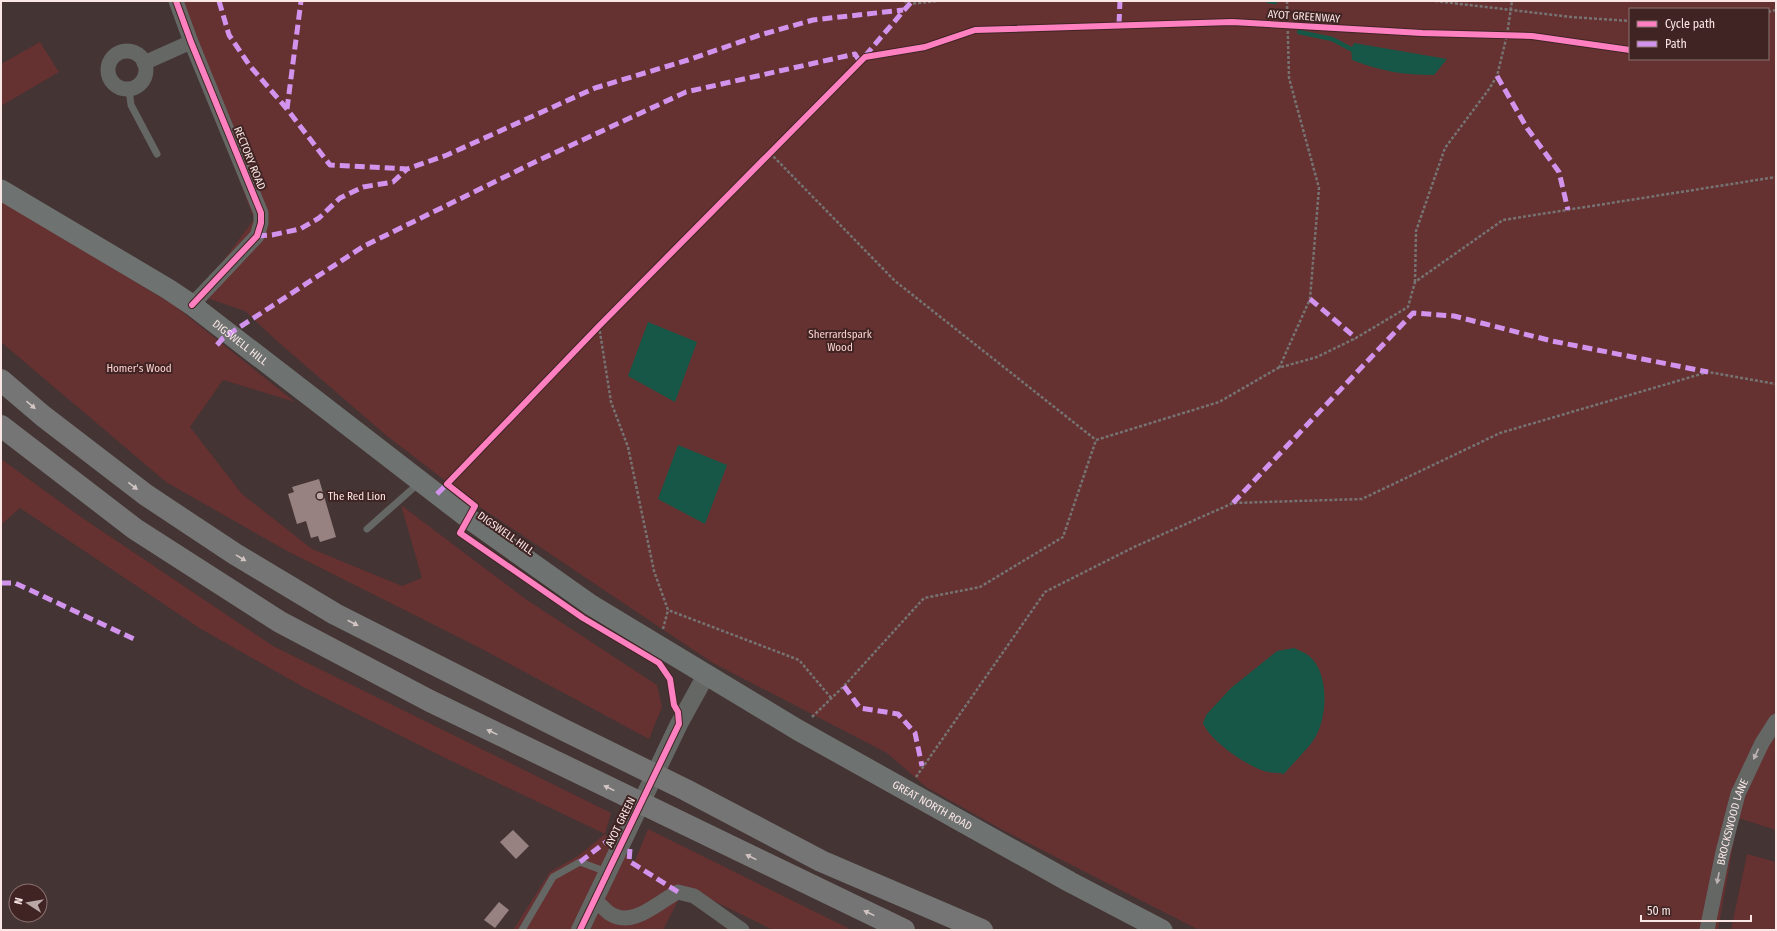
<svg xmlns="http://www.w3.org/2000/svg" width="1777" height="931" font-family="'Fira Sans Condensed',sans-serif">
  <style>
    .green { fill: #653131; fill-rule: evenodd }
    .water { fill: #175747 }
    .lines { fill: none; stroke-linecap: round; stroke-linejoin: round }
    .stream { stroke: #175747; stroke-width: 4.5 }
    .building { fill: #988281 }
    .path { stroke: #767372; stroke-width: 2.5; stroke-dasharray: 3 2; stroke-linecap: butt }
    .service { stroke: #656765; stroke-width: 7 }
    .minor { stroke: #656765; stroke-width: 15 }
    .tertiary { stroke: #656765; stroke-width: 18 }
    .secondary { stroke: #6e7270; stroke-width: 21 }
    .motorway { stroke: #747574; stroke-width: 22 }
    .quiet { stroke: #d193ec; stroke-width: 5; stroke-dasharray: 10 5; stroke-linecap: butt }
    .cycleway-casing { stroke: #402423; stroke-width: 8 }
    .cycleway { stroke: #ff80c0; stroke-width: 6 }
    .oneway { fill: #d1c4c3 }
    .oneway2 { fill: #beb3b2 }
    .poi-dot { fill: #baa8a7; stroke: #402423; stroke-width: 1.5 }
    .labels { text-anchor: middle; stroke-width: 4; stroke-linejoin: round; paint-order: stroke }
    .street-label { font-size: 11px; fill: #f9e6e5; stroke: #402423 }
    .park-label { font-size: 11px; fill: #fbd0cd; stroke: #402423 }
    .poi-label { font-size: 11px; fill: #f9e6e5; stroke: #402423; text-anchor: start }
  </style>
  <rect width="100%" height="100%" fill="#443434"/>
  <g class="green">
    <path d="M172,1h1604v829l-38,-12 -20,112h-519l-198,-101 -75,-42 -39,-34 -174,-90 -236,-158 -90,-69 -109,-94 -33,-31 -47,-16 56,-76zM1630,9h138v50h-138z"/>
    <path d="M40,42l19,30 -58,34v-42z"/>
    <path d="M1,200l174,106 120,96 -72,-22 -33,47 52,67 70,55 90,37 20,-8 -21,-73 126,95 130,85 5,22 -13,32 -167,-90 -195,-98 -121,-69 -165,-140z"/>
    <path d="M1,459l80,58 192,129 338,167 -6,21 29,29 14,-34 204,101h-79l-88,-43 -22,43h-150l37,-58 28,-16 27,-22 -168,-80 -132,-66 -104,-59 -181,-121 -19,17z"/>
    <path d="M1747,854l29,8v68h-45z"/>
  </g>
  <g class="water">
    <path d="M1354,43l93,16 -13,16c-30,0 -54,-4 -82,-15l-1,-11z"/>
    <path d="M648,322l49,20 -22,60 -47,-26z"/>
    <path d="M678,445l49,20 -22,59 -47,-25z"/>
    <path d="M1294,648c4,2 10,4 14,7 21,16 20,59 8,81 -6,11 -23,27 -32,38 -5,-1 -11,-1 -16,-2 -19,-4 -58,-31 -65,-49l3,-8 25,-27 46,-37z"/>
  </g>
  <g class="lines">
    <g class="stream">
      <path d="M1268,1l7,1"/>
      <path d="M1299,32l33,7 19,10"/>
    </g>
  </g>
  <g class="building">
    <path d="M319,479l17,58 -16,5 -2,-6 -7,2 -5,-17 -9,3 -9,-30 6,-2 -2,-5z"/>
    <path d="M513,830l16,16 -13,13 -16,-17z"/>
    <path d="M499,902l10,8 -14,18 -11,-8z"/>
  </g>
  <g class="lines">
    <g class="path">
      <path d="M904,1l5,3 30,-3"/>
      <path d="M1435,1l136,16 59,4"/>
      <path d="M1768,12l8,-2"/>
      <path d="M770,153l125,128 201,159"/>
      <path d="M1415,282l1,-51 29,-83 44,-59 8,-13 10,-41 5,-34"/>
      <path d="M599,326l12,76 17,45 26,124 14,39 131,50 33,39"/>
      <path d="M1279,368l31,-69 9,-111 -30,-110 -2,-77"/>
      <path d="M663,629l5,-19"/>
      <path d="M812,717l32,-31 80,-88 56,-11 83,-50 33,-97 123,-38 59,-34 39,-11 39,-19 52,-31 7,-25 88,-62 273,-43"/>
      <path d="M916,777l129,-185 89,-45 99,-44 129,-4 138,-66 208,-61 68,12"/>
    </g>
    <g class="service">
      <path d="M129,89l2,16 26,49"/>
      <path d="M367,529l52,-46"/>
      <path d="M522,930l31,-53 27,-15 27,10"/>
    </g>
    <g class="minor">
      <path d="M176,1l15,41 70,171v10l-4,13 -65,69"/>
      <circle cx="127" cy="70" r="19"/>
      <path d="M144,63l47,-21"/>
      <path d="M595,900c5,4 9,9 14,13 24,16 48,-11 69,-21l16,4 48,34"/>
      <path id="s1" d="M1707,930l16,-78 15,-58 24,-51 14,-22"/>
    </g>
    <path class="tertiary" d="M580,930l99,-206 27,-49"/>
    <path class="secondary" id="s2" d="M1,190l167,99 24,16 276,213 123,87 207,125 272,152 92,48"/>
    <g class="motorway">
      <path d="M1,380l42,36 103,79 89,59 100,60 225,114 126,62 135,71 161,69"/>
      <path d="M1,426l134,103 145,93 150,79 474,229"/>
    </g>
    <g class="quiet">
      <path d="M219,1l10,34 21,31 37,43 43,56 77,4 40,-14 148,-67 93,-28 72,-25 53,-15 90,-10"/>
      <path d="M1119,24l1,-23"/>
      <path d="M865,56l47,-55"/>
      <path d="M1497,76l30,52 32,44 9,38"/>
      <path d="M287,109l14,-108"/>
      <path d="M257,236l15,-1 28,-6 19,-11 21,-20 23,-11 30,-5 14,-13"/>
      <path d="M1310,299l46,39"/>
      <path d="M217,345l6,-7 141,-92 171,-84 151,-70 169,-38 5,8"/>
      <path d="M437,494l13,-13"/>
      <path d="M1233,503l180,-190 41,3 98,25 156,31"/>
      <path d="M1,583h14l121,57"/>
      <path d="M844,686l16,22 38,6 17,19 7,33"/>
      <path d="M630,849l-1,12 49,31"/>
      <path d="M580,862l31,-24"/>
    </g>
    <g class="cycleway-casing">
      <g id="cycleway">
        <path d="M176,1l15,41 70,171v10l-4,13 -65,69"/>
        <path d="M580,930l99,-206 -1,-12 -4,-7 -4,-26 -11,-16 -76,-45 -123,-85 15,-27 -28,-22 152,-158 266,-269 60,-10 50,-17 257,-8 190,11 110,3 98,14"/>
      </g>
    </g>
    <use href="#cycleway" class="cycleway"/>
  </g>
  <defs><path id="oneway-solid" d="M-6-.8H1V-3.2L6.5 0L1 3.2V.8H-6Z"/></defs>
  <g class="oneway">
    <use href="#oneway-solid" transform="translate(31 405) rotate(40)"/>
    <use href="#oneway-solid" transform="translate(133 486) rotate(38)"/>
    <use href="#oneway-solid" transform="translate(241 558) rotate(31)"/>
    <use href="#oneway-solid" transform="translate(353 623) rotate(27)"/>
    <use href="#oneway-solid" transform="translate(492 732) rotate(-154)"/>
    <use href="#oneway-solid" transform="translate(609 788) rotate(-154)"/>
    <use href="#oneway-solid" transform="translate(751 857) rotate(-154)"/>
    <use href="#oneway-solid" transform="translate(869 913) rotate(-154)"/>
  </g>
  <g class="oneway2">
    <use href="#oneway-solid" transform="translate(1756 754) rotate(115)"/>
    <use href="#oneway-solid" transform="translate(1718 878) rotate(101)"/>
  </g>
  <circle class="poi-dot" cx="320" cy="496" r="4"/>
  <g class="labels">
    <g class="street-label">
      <text transform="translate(1304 16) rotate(4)" y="4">AYOT GREENWAY</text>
      <text transform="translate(250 158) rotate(68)" y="4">RECTORY ROAD</text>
      <text dy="4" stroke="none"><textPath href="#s2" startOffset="284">DIGSWELL HILL</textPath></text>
      <text transform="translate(506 533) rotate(35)" y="4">DIGSWELL HILL</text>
      <text dy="4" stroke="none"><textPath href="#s2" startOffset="1118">GREAT NORTH ROAD</textPath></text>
      <text transform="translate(620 822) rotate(-64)" y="4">AYOT GREEN</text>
      <text dy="4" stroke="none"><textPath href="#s1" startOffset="111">BROCKSWOOD LANE</textPath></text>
    </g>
    <g class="park-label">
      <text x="840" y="338">Sherrardspark<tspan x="840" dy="13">Wood</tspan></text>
      <text x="139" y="372">Homer's Wood</text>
    </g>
    <g class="poi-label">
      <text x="328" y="500">The Red Lion</text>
    </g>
  </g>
  <rect width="1777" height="931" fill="none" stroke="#f9e6e5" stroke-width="4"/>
  <rect x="1629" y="8" width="140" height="52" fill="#402423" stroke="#8a7271"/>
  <rect x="1637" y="21" width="20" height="6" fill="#ff80c0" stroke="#8a7271"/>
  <text x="1665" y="28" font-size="12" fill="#f9e6e5">Cycle path</text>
  <rect x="1637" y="41" width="20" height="6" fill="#d193ec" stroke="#8a7271"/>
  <text x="1665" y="48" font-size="12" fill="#f9e6e5">Path</text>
  <g transform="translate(28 903) rotate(282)"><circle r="19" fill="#402423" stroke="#8a7271"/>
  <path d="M0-3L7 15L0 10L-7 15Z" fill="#baa8a7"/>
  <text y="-6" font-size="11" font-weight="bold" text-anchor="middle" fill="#f9e6e5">N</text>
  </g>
  <path d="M1641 915v6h110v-6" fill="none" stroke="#f9e6e5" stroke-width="2"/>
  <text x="1647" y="915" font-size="12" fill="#f9e6e5" stroke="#402423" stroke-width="3" paint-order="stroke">50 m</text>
</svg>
